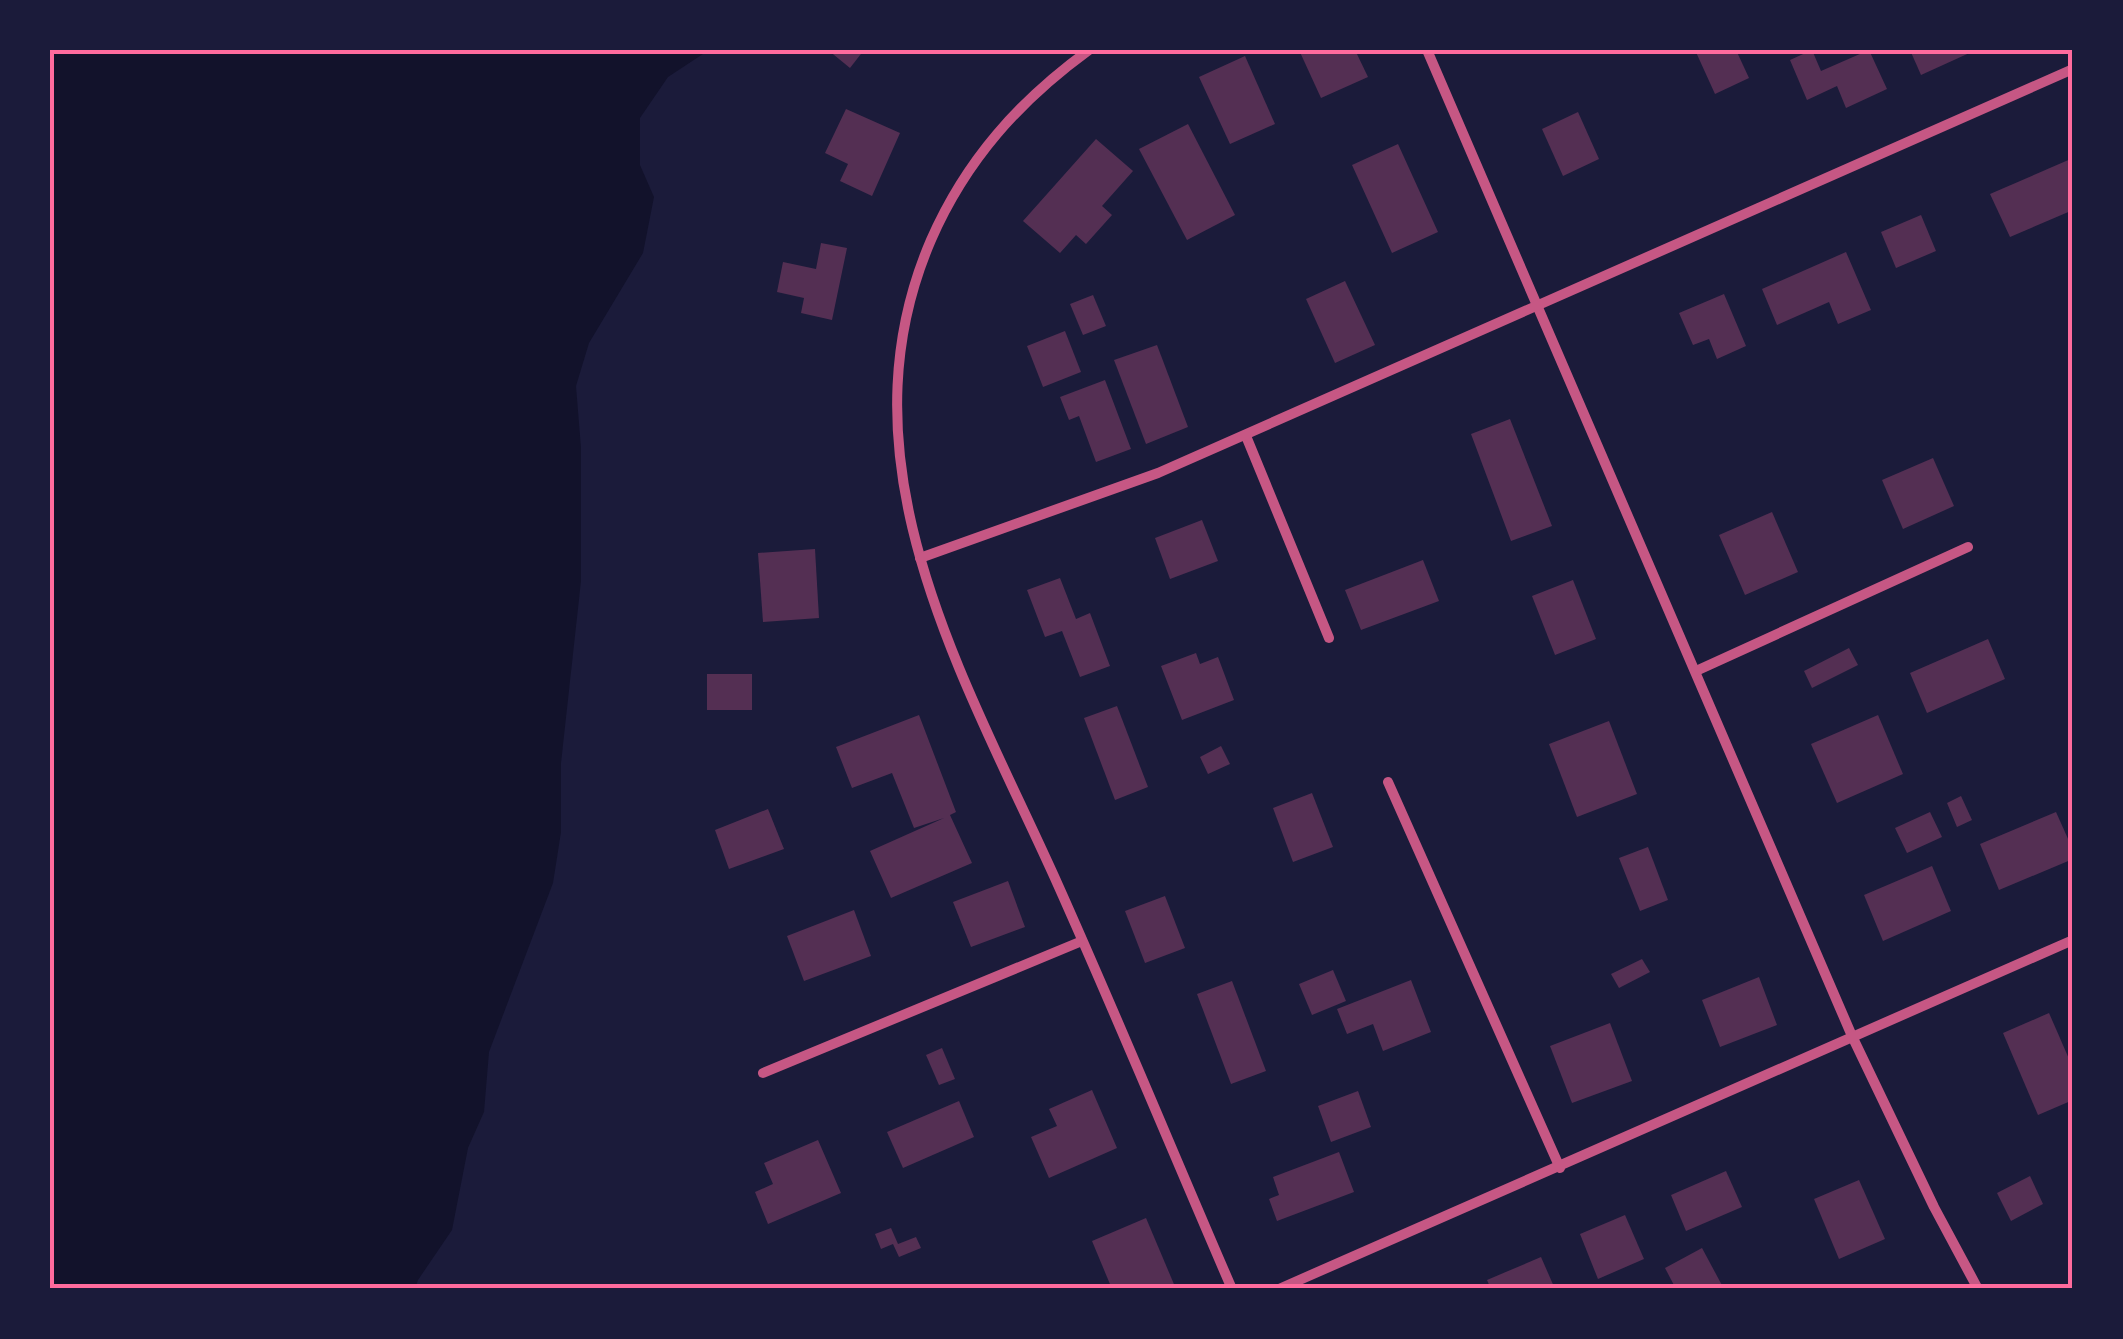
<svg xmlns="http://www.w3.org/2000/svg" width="2123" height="1339" font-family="Arial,sans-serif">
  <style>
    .water { fill: #12122b }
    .building { fill: #542f53 }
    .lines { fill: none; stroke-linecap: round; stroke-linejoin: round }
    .minor { stroke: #c65784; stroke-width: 10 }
    .neatline { fill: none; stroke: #ff6b9d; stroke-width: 4 }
  </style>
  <rect width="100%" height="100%" fill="#1b1b3a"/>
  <path class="water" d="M50,50h659l-41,27 -28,41v47l14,32 -11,56 -54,90 -13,43 5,62v133l-20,182v69l-8,51 -64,169 -5,60 -16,36 -16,82 -34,50 -3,9h-365z"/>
  <g class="building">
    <path d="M828,50h36l-14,18z"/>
    <path d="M1299,50h56l13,27 -47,21z"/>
    <path d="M1695,50h41l13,28 -34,16z"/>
    <path d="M1812,50l9,21 48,-21 18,39 -41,19 -9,-22 -30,14 -17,-40z"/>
    <path d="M1910,50h66l-55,25z"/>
    <path d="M1245,56l30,68 -45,20 -31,-67z"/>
    <path d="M846,109l54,24 -28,63 -32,-15 8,-17 -23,-11z"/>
    <path d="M1578,112l21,47 -36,17 -21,-47z"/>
    <path d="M1188,124l47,91 -48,25 -48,-91z"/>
    <path d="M1096,139l37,32 -31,35 10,9 -26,29 -10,-9 -16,18 -37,-32z"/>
    <path d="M1398,144l40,88 -46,21 -40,-88z"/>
    <path d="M2073,158v52l-63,27 -20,-43z"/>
    <path d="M1921,215l15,36 -40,17 -15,-36z"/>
    <path d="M821,243l26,5 -15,72 -31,-7 3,-15 -27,-6 6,-30 33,7z"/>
    <path d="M1846,252l25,58 -33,14 -9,-22 -52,23 -15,-36z"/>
    <path d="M1345,281l30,64 -40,18 -29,-64z"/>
    <path d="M1724,294l22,52 -29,13 -8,-20 -16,6 -14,-32z"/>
    <path d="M1093,295l13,31 -23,9 -13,-31z"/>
    <path d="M1065,331l16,41 -38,15 -16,-41z"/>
    <path d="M1157,345l31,82 -42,17 -32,-84z"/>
    <path d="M1105,380l26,69 -35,13 -17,-46 -10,4 -9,-23z"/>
    <path d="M1510,419l42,107 -41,15 -40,-107z"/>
    <path d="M1933,458l21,48 -51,23 -21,-49z"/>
    <path d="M1772,512l26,60 -53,23 -26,-60z"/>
    <path d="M1202,520l16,41 -48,18 -15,-41z"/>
    <path d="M815,549l4,69 -56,4 -5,-69z"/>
    <path d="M1423,560l16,41 -78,29 -16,-40z"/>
    <path d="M1060,578l16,41 14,-6 20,53 -30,11 -18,-46 -17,6 -18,-47z"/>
    <path d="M1573,580l23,59 -41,16 -23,-59z"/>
    <path d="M1988,639l17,40 -78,34 -17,-40z"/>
    <path d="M1849,648l9,17 -46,23 -8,-17z"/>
    <path d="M1196,653l4,11 18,-7 16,43 -52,20 -21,-54z"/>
    <rect x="707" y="674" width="45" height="36"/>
    <path d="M1117,706l31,81 -33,13 -31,-82z"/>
    <path d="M919,715l37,97 -6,3 22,48 -81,35 -21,-47 74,-33 -30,10 -22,-55 -40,15 -16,-41z"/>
    <path d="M1878,715l25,59 -66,29 -26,-59z"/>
    <path d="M1609,721l28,73 -60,23 -28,-73z"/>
    <path d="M1221,746l9,18 -22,10 -8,-17z"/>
    <path d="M1312,793l21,54 -40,15 -20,-54z"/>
    <path d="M1961,796l11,24 -15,7 -10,-24z"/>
    <path d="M768,809l16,40 -55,20 -14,-39z"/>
    <path d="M1930,812l12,25 -35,16 -12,-25z"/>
    <path d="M2056,812l17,38v9l-74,31 -19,-46z"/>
    <path d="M1648,847l20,53 -28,11 -21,-53z"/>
    <path d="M1932,866l19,45 -68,30 -19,-46z"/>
    <path d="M1008,881l17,46 -54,20 -18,-45z"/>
    <path d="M1165,896l20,52 -40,15 -20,-52z"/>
    <path d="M854,910l17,46 -67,25 -17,-45z"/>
    <path d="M1642,959l8,13 -31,16 -8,-14z"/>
    <path d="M1333,970l13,31 -34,14 -13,-31z"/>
    <path d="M1759,977l18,48 -57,22 -18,-47z"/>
    <path d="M1411,980l20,52 -48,19 -10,-27 -26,10 -10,-25z"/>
    <path d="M1232,981l34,90 -35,13 -34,-90z"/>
    <path d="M2049,1013l24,55v32l-35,15 -35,-82z"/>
    <path d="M1610,1023l22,58 -60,22 -22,-57z"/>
    <path d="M942,1048l13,31 -16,6 -13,-30z"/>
    <path d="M1092,1090l25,58 -68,30 -18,-41 26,-11 -8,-17z"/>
    <path d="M1358,1091l13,36 -40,15 -13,-36z"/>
    <path d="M959,1101l15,36 -71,31 -16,-36z"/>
    <path d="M818,1140l23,53 -73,31 -13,-32 18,-8 -9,-21z"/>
    <path d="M1339,1152l15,40 -77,29 -8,-22 10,-4 -6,-18z"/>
    <path d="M1726,1171l16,36 -56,24 -15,-36z"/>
    <path d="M2030,1176l13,28 -32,17 -14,-28z"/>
    <path d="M1859,1180l26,59 -46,20 -25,-60z"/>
    <path d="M1625,1215l19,44 -46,20 -18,-45z"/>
    <path d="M1146,1218l30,71h-64l-20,-48z"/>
    <path d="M891,1228l7,16 18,-7 5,11 -22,9 -6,-13 -12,5 -6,-15z"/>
    <path d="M1702,1248l22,41h-48l-11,-21z"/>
    <path d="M1541,1257l14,32h-64l-4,-9z"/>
  </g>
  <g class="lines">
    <g class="minor">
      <path d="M1089,50c-70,51 -123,110 -158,190 -97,225 36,442 127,645 60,134 116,270 174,404"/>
      <path d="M1427,50l425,986 82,171 44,82"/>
      <path d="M1246,436l83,202"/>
      <path d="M920,558l238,-85 915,-404"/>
      <path d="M1696,671l272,-124"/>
      <path d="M1388,782l172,386"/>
      <path d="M763,1073l319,-132"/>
      <path d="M1279,1289l794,-349"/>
    </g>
  </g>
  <rect width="2123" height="1339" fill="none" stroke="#1b1b3a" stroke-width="105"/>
  <rect x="52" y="52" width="2018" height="1234" class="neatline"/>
</svg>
